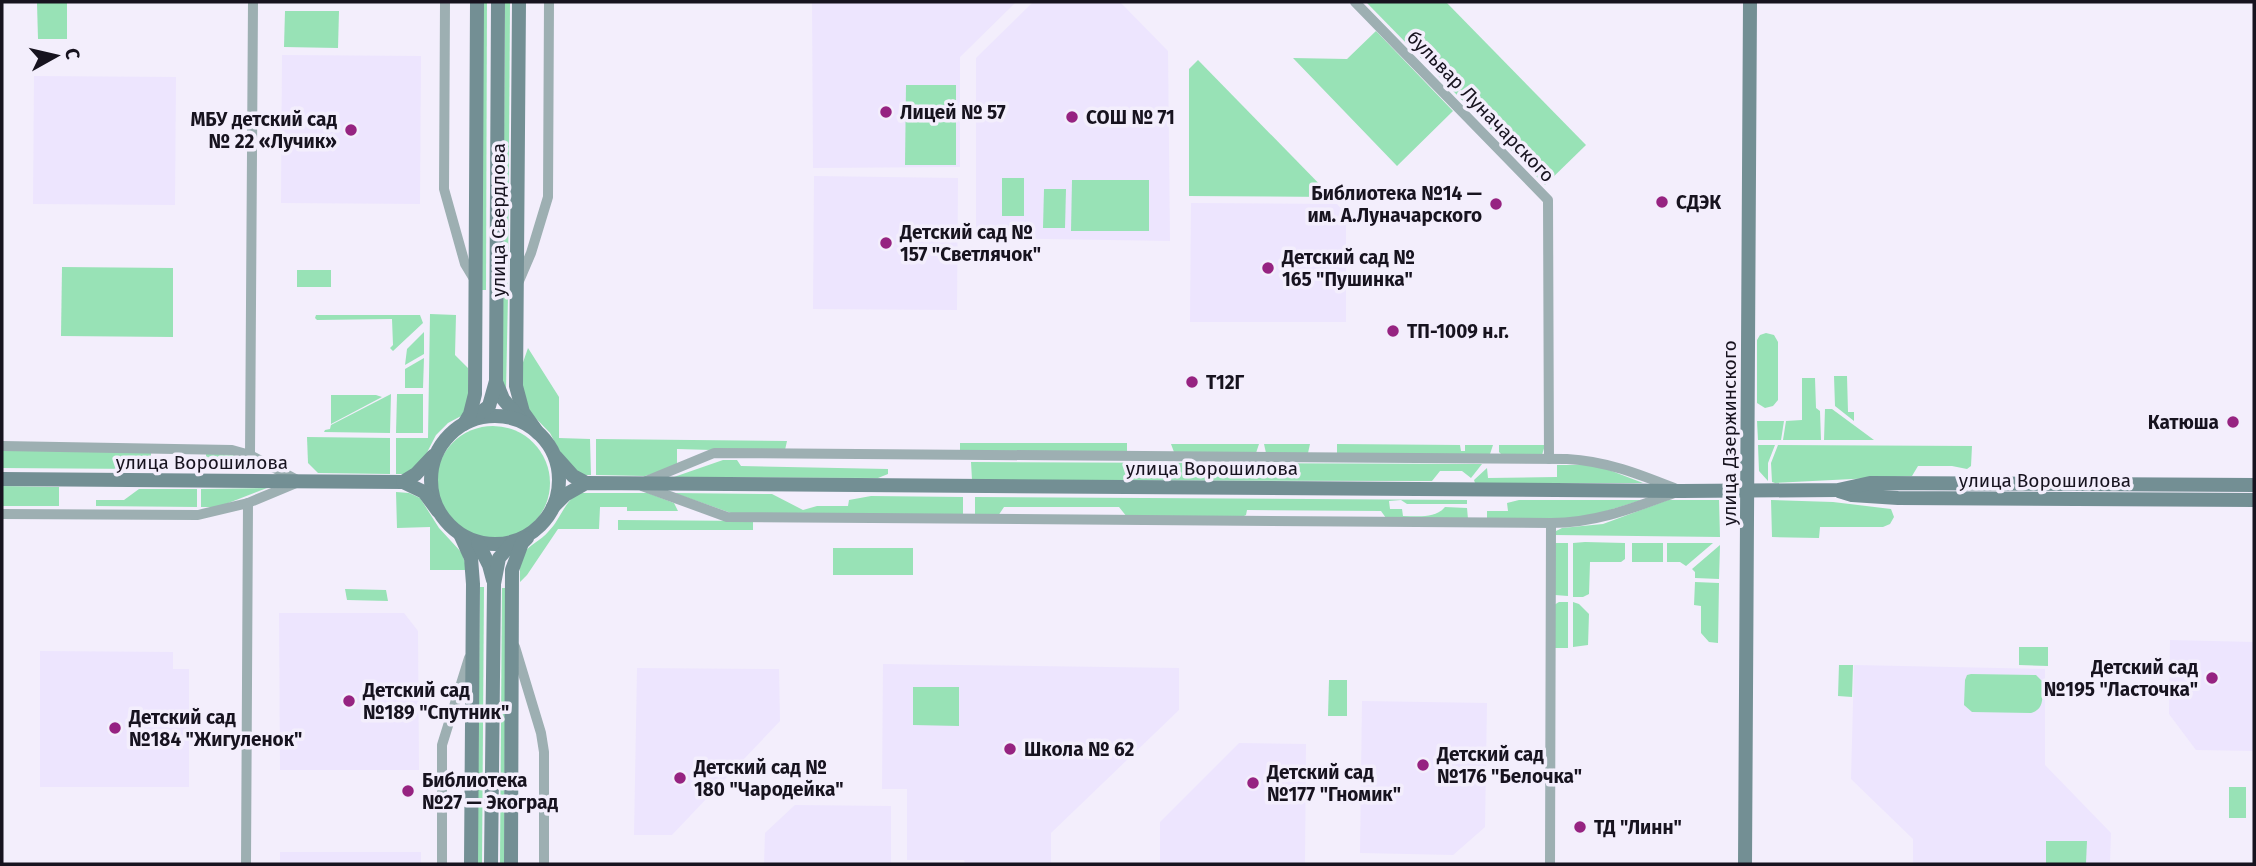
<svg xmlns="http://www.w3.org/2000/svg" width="2256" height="866" font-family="'Fira Sans',sans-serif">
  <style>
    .built { fill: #ede5fe }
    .green { fill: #98e2b6 }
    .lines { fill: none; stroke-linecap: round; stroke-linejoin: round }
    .minor { stroke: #9dafb2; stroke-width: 10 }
    .secondary { stroke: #738f94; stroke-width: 14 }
    .poi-dot { fill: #962381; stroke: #f3eefc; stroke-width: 2.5 }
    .labels { text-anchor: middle; stroke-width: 7; stroke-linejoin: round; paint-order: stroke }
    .street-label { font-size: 19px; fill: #17131f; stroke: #f3eefc }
    .poi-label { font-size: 19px; font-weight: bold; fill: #17131f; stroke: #f3eefc; text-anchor: start }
  </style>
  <rect width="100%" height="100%" fill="#f3eefc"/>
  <g class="built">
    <path d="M812,2h204l-56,55v110l-147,1z"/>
    <path d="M1033,2h87l48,49 2,190 -194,-3v-180z"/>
    <path d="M282,55l139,1 -1,148 -139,-1z"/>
    <path d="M34,76l142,1 -1,128 -142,-1z"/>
    <path d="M814,176l144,2 -1,132 -144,-1z"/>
    <path d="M1191,203l146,1 9,10v108h-156z"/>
    <path d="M279,613h125l14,18 1,139h-139z"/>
    <path d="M2170,640l84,2v109l-58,-1 -27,-36z"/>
    <path d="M40,651l133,1v17h16v118h-149z"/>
    <path d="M883,664l296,4v42l-128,123v31h-86l-1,-4h-57v-71h-25z"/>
    <path d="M1854,665l191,4v96l66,68 -1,31h-197v-25l-62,-60z"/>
    <path d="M637,668l142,1 1,52 -108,114h-38z"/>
    <path d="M1362,701l125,2 -2,124 -32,28 -93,-2z"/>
    <path d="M1239,743l67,1 -1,120h-145v-42z"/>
    <path d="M795,805l96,1v58h-127l1,-31z"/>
    <rect x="280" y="852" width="141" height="12"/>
  </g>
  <g class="green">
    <path d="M483,2h4l-1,288h-5z"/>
    <path d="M505,2h5l-2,288h-5z"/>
    <path d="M1366,2h80l140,143 -41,40z"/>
    <path d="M37,3h30v36h-29z"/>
    <path d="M285,11h54l-1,37 -54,-1z"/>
    <path d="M1376,31l77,80 -56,55 -104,-108 54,1z"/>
    <path d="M1198,60l134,137 -143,-1v-127z"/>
    <path d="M906,85h50v80h-51z"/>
    <rect x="1002" y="178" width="22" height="38"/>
    <path d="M1072,180h77v51h-78z"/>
    <path d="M1044,189h22l-1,39h-22z"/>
    <path d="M62,267l111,1v69l-112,-1z"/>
    <rect x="297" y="270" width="34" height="17"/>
    <path d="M503,296h5l-2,94 -3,-3z"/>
    <path d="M430,314l26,1 -1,40 13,13v34l-5,13 -15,8 -12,12 -18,35 -9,4h-13v-36h32z"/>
    <path d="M316,315h104l3,8 -30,28 -3,-3 3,-3 -1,-26 -75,1 -2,-2z"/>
    <path d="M424,332v22l-19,11 2,-16z"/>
    <path d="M1766,333l8,2 4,7v58l-5,6 -8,2 -8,-5v-63l3,-5z"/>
    <path d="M528,348l31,49v41l31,1 1,36h-8l-17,-12 -16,-30 -24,-25 -6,-37z"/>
    <path d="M424,358l-1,30h-18v-19z"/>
    <path d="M1834,376h13l1,36h6v9l-19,-15z"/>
    <path d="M1802,378h13l1,30 4,3 1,29h-38l3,-19 16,-1z"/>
    <path d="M391,394l-1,39 -66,-1 1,-2 5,-1 1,-4z"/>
    <path d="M397,394h26v39h-27z"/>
    <path d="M331,395h45l6,2 -51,27z"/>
    <path d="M1825,409h7l42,31h-50z"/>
    <path d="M1757,421h27l-3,19h-23z"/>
    <circle cx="493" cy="483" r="57"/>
    <path d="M307,437l83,1v36l-72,-1 -10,-10z"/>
    <path d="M596,439l191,2 -2,9 -6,2 -102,-3v18l-32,9 -49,-1z"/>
    <rect x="960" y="443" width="167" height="9"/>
    <path d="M1171,444h88l-3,9 -82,-1z"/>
    <path d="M1264,444h46l-2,9h-42z"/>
    <path d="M1337,444l123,1 1,6h4v-6h28l-3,9h-153z"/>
    <path d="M1499,445h46l-3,10h-40l-3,-3z"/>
    <path d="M1758,445h17l-7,18v18l-9,-10z"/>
    <path d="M1778,445l194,1 -1,20 -4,3 -15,-3h-34l-6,10 -137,7 -3,-1 -1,-19z"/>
    <path d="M2,449l149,1v16l-11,3 -138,-1z"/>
    <path d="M206,452l34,4 32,14 -62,-1v-5h-8v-5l4,-1z"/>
    <path d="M723,460h14l4,6 147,3v5l-10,4 -204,-1z"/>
    <path d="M971,462l511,2 -11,14 -9,-7h-22l-8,10 -460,-1z"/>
    <path d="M1557,465h39l47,18h-168l-1,-3 13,-12 1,10 69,-1z"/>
    <path d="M2,486l57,1v19h-57z"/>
    <path d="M267,488l-49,19h-17v-18z"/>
    <path d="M139,489h58v18l-101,-1v-6h28z"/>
    <path d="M396,492l13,1 11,5 19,30 23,25 5,17h-37v-43l-33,1z"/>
    <path d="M579,493h69l26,10 4,8h-51v-4h-27l-1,22h-41l-31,46 -7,7c0,-9 -1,-19 3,-27 6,-11 18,-14 25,-23 13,-13 15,-29 31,-39z"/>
    <path d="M674,493l98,1 31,16 14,-4h31l1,-6 22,-4 92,1v19l-232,-3z"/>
    <path d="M975,497l492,3v4h-60l-6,-4 -12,1 1,8h12l1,7c14,0 32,3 42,-9l22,1 1,11 -82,-1 -5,-7 -134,-1 -1,5 -4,2h-115l-8,-10h-115l-6,9h-23z"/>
    <path d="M1519,500h123l-58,18 -97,1v-8h21l-1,-8z"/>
    <path d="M1668,500h51l1,37 -166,-2 2,-4 6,-3 41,-4z"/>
    <path d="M1771,500l62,2 58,7 3,8 -4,7 -7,3h-63l-1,11 -47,-1z"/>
    <path d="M618,520l135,1v9h-135z"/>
    <path d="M1585,542l40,1v16l-4,3h-31l-1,32 -6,3h-10v-54z"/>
    <path d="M1554,543h14v53l-13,-1z"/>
    <rect x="1632" y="543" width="31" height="19"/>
    <path d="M1667,543h46l-27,23 -6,-4h-13z"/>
    <path d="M1720,545l-1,34 -24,-1v-6l-3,-3z"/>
    <rect x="833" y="548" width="80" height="27"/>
    <path d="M1695,582l24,1 -1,60 -9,-1 -8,-9v-27l-7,-1z"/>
    <path d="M480,587h4l-2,277h-5z"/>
    <path d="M502,588h4l-2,276h-4z"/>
    <path d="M345,589l41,1 2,11 -41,-1z"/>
    <path d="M1559,602h9v46h-13l-1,-43z"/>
    <path d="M1573,602l6,2 10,10 -1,31 -15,2z"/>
    <path d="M2019,647h29v19l-29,-1z"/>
    <path d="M1839,665h14l-1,32 -14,-1z"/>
    <path d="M1971,674l65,1 6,6c0,13 4,28 -11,32l-59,-1 -8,-7 1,-25 2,-5z"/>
    <path d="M1329,680h18v36h-19z"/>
    <path d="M913,687h46v39l-46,-1z"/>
    <rect x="2229" y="787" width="17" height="31"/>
    <path d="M2046,841h41l-1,22h-40z"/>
  </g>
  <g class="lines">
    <g class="minor">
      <path d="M445,2l-1,187 21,75 9,15"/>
      <path d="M1355,2l193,198 1,259"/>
      <path d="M519,281l12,-28 17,-56 1,-195"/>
      <path d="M2,446l230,4 18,5 47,25"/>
      <path d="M250,455l3,-453"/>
      <path d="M646,481l68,-28 853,6c39,2 72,15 107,29"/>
      <path d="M642,486l85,31 824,6c45,0 82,-15 123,-30"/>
      <path d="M2,514l196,1 50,-12 46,-19"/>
      <path d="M515,647l26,86 3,19v112"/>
      <path d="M246,864l2,-361"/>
      <path d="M442,864v-119l27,-87"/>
      <path d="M1550,864l1,-341"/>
    </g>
    <g class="secondary">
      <path d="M519,2l-3,384 7,26 15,21"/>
      <path d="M496,382l7,17 18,21"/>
      <circle cx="495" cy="480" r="64"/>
      <path d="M472,419l17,-13 7,-25 2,-379"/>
      <path d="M464,424l6,-10 5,-20 2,-392"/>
      <path d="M556,457l17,19 13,7"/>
      <path d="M2,479l401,3 21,10 14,19"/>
      <path d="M403,482l13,-8 17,-18"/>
      <path d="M1839,491l13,4 46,3 356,2"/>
      <path d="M553,507l12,-12 21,-12 1095,8 157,-1 32,-7 384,2"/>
      <path d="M461,536l10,22 2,26 -2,280"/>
      <path d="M478,543l11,22 4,15"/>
      <path d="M491,864l3,-280 5,-26 14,-16"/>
      <path d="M511,864l1,-294 10,-27 5,-5"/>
      <path d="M1745,864l5,-862"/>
    </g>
  </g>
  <g class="poi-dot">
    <circle cx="886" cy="112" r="7"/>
    <circle cx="1072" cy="117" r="7"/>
    <circle cx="351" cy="130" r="7"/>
    <circle cx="1662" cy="202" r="7"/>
    <circle cx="1496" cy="204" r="7"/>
    <circle cx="886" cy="243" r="7"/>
    <circle cx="1268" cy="268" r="7"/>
    <circle cx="1393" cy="331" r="7"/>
    <circle cx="1192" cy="382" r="7"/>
    <circle cx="2233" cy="422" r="7"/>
    <circle cx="2212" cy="678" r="7"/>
    <circle cx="349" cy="701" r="7"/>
    <circle cx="115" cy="728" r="7"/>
    <circle cx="1010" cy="749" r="7"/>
    <circle cx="1423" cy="765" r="7"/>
    <circle cx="680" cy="778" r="7"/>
    <circle cx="1253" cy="783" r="7"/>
    <circle cx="408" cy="791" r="7"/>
    <circle cx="1580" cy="827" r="7"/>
  </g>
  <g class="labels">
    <g class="street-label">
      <text transform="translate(1481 106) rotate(46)" y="7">бульвар Луначарского</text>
      <text transform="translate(498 220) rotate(-90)" y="7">улица Свердлова</text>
      <text transform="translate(1729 433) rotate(-90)" y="7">улица Дзержинского</text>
      <text x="202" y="469">улица Ворошилова</text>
      <text x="1212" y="475">улица Ворошилова</text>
      <text x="2045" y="487">улица Ворошилова</text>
    </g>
    <g class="poi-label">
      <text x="900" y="119">Лицей № 57</text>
      <text x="1086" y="124">СОШ № 71</text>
      <text x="337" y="126" text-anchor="end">МБУ детский сад<tspan x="337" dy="22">№ 22 «Лучик»</tspan></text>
      <text x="1482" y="200" text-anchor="end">Библиотека №14 —<tspan x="1482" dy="22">им. А.Луначарского</tspan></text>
      <text x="1676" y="209">СДЭК</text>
      <text x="900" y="239">Детский сад №<tspan x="900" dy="22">157 "Светлячок"</tspan></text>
      <text x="1282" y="264">Детский сад №<tspan x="1282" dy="22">165 "Пушинка"</tspan></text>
      <text x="1407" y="338">ТП-1009 н.г.</text>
      <text x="1206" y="389">T12Г</text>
      <text x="2219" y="429" text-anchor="end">Катюша</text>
      <text x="2198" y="674" text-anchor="end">Детский сад<tspan x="2198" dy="22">№195 "Ласточка"</tspan></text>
      <text x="363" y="697">Детский сад<tspan x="363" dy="22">№189 "Спутник"</tspan></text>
      <text x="129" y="724">Детский сад<tspan x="129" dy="22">№184 "Жигуленок"</tspan></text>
      <text x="1024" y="756">Школа № 62</text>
      <text x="1437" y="761">Детский сад<tspan x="1437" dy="22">№176 "Белочка"</tspan></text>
      <text x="694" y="774">Детский сад №<tspan x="694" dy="22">180 "Чародейка"</tspan></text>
      <text x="1267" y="779">Детский сад<tspan x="1267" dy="22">№177 "Гномик"</tspan></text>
      <text x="422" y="787">Библиотека<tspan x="422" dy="22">№27 — Экоград</tspan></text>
      <text x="1594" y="834">ТД "Линн"</text>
    </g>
  </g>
  <rect width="2256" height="866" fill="none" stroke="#17131f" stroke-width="7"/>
  <g transform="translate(56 56) rotate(82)" stroke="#f3eefc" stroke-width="5" paint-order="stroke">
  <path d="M0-5L12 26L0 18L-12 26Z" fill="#17131f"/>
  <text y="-10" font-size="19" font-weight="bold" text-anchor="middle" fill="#17131f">С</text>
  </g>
</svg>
